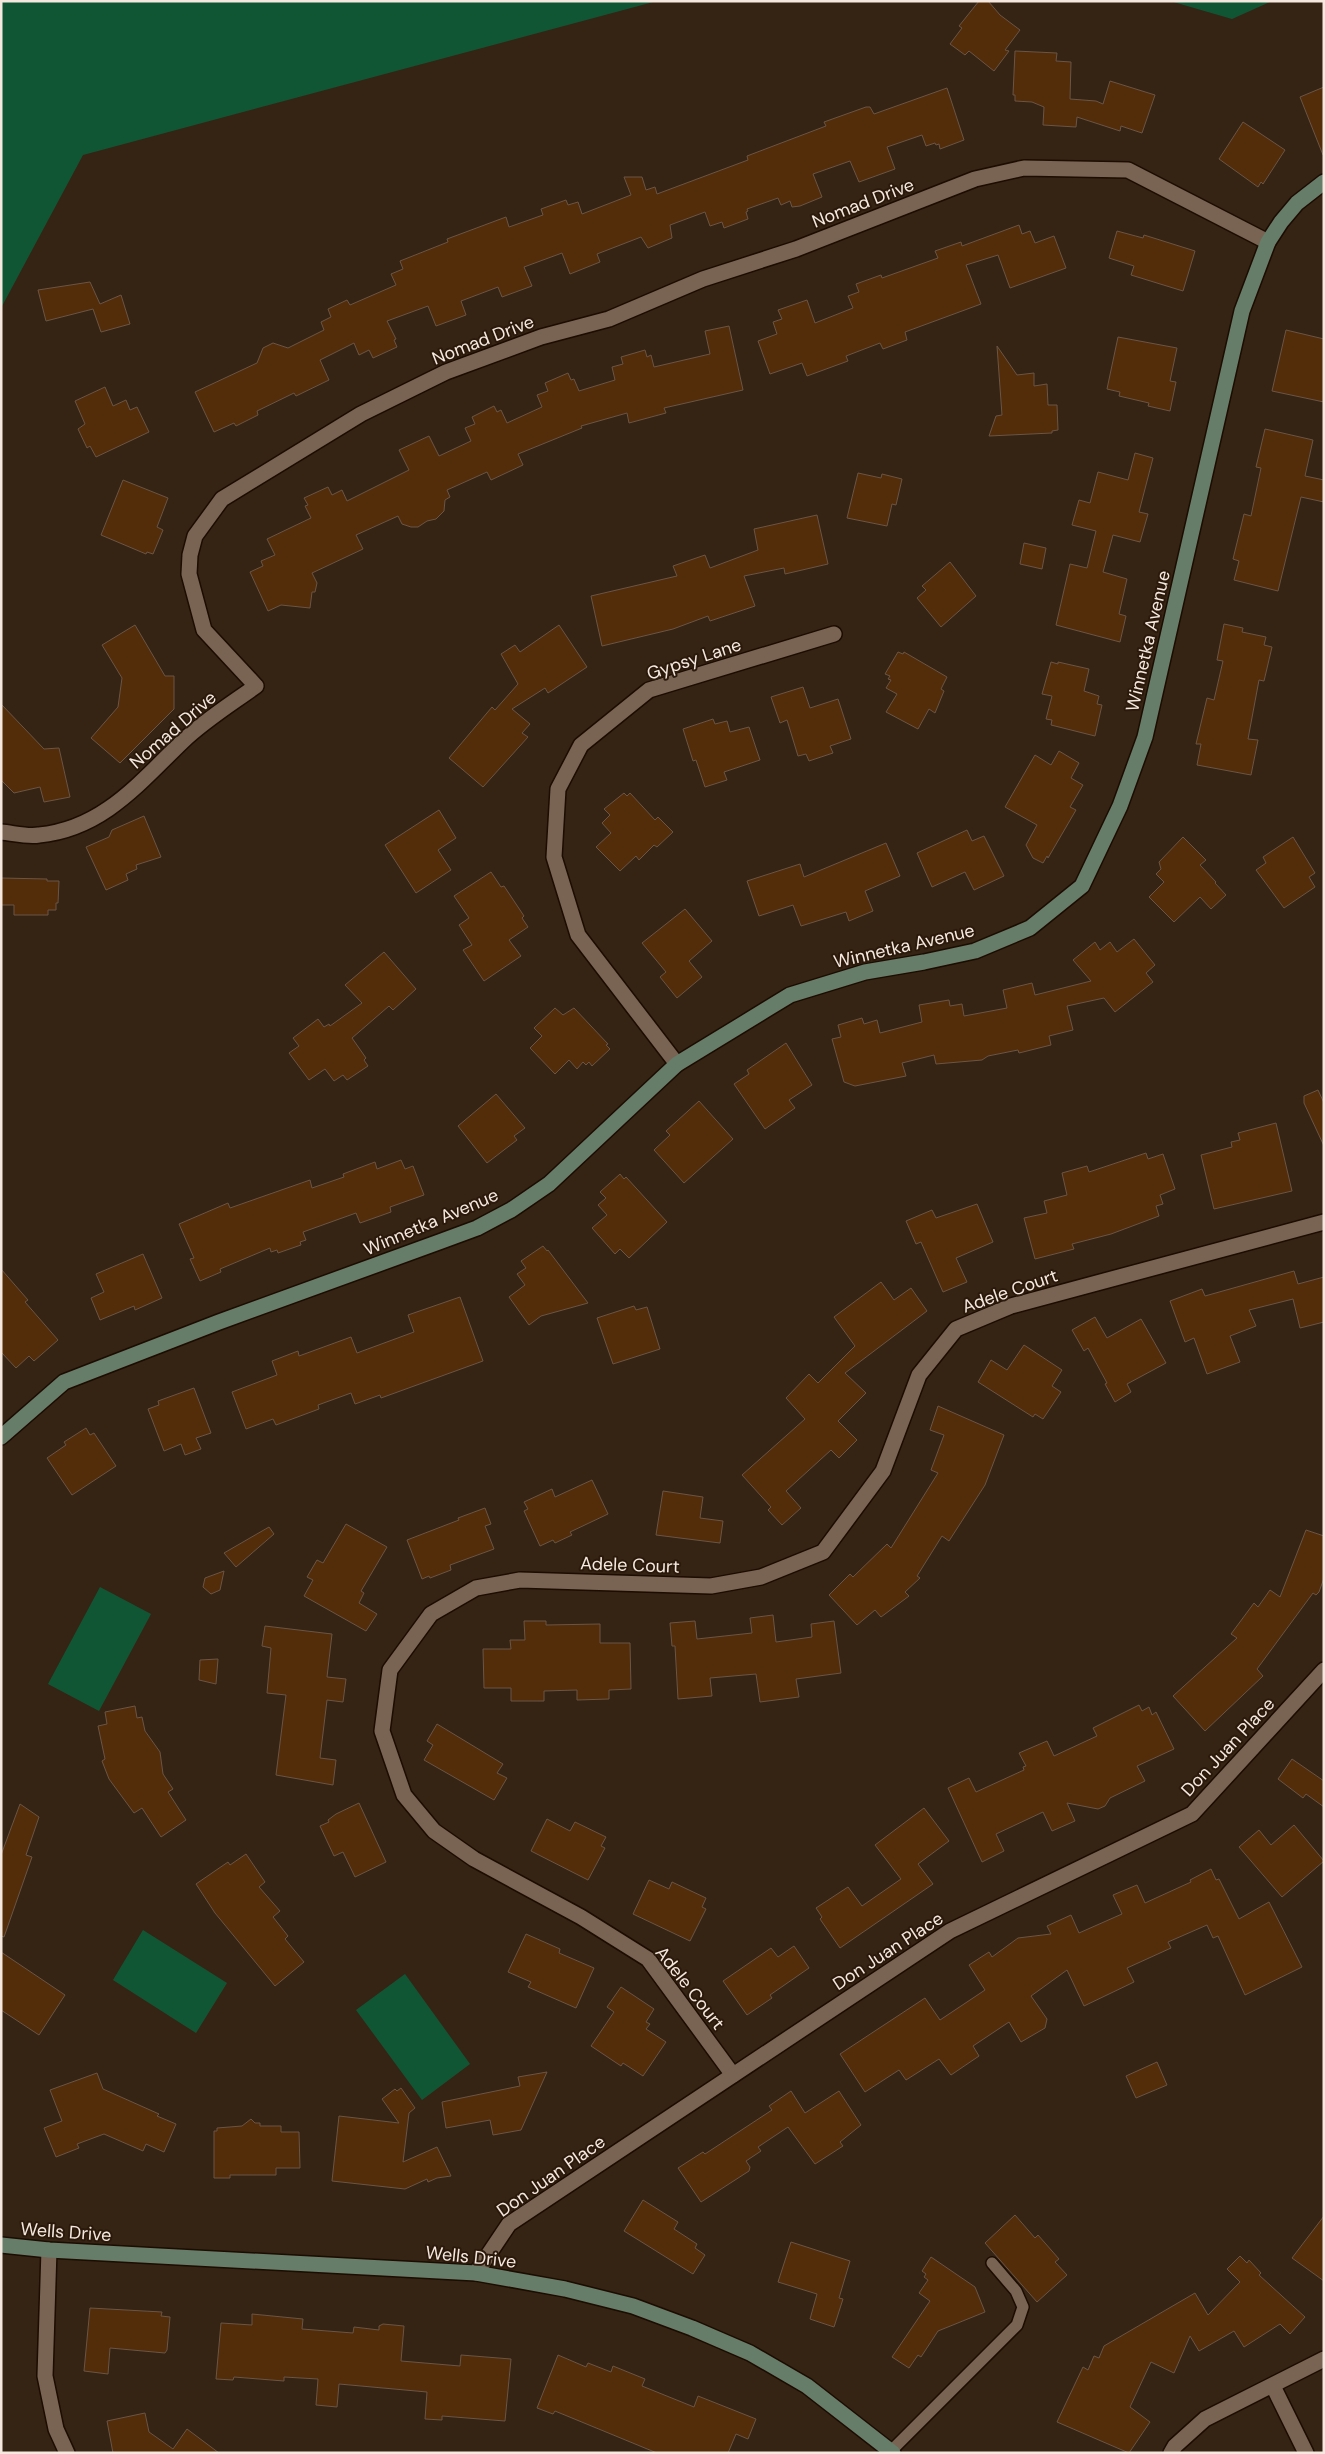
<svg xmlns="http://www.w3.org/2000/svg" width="1325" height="2454" font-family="'DM Sans',sans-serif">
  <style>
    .green { fill: #105635 }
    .building { fill: #532c09; stroke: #6a5546 }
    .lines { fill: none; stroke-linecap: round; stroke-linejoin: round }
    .lane-casing { stroke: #1c0c01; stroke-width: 14 }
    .street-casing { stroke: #1c0c01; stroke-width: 18 }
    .secondary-casing { stroke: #1c0c01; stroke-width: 18 }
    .lane { stroke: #796453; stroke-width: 11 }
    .street { stroke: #796453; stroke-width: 15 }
    .secondary { stroke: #667d69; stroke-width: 15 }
    .labels { text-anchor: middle; stroke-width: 4; stroke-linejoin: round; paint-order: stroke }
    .street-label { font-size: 18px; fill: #f5e9df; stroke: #2b1a0b }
  </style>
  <rect width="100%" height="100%" fill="#352414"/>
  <g class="green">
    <path d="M1,1h656l-574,154 -82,153z"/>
    <path d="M1170,1h102l-40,18z"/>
    <path d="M100,1587l51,27 -52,97 -51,-27z"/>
    <path d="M143,1930l84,53 -31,50 -83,-53z"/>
    <path d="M405,1974l65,90 -48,36 -66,-90z"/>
  </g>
  <g class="building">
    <path d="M979,1h9l12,14 20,15 -15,20 4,1 -15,20 -25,-20 -4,4 -15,-11 12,-16 -3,-2z"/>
    <path d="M1015,51l42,2 -1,8 15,1 -1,37 26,2 7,3 7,-23 45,14 -13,38 -21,-7 -1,5 -43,-14 -1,10 -33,-2 1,-18 -12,-5 -17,-1v-6h-2z"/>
    <path d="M1324,87v68h-1l-23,-58z"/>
    <path d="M947,88l17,52 -24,9 -1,-5 -3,1 -1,-2 -9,3 -4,-11 -35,12 8,22 -36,13 -9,-21 -37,13 9,23 -22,9 -8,1 -2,-6 -9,4 -3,-7 -31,11 1,2 -2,1 2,7 -24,9 -2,-6 -12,4 -5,-14 -35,13 2,13 -24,10 -7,-11 -44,17 3,8 -30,12 -8,-21 -38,14 8,19 -30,11 -4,-10 -37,14 5,14 -30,11 -8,-20 -41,15 9,18 -2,1 3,7 -24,11 -4,-8 -10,5 -5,-12 -34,17 9,20 -33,16 -2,-3 -37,18 1,4 -22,11 -2,-3 -20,9 -19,-40 62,-29 6,-15 10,-5 15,5 36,-18 -3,-8 10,-5 -3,-8 19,-9 3,5 46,-20 -5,-11 12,-5 -3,-8 48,-19 -1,-3 59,-22 3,10 34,-12 -2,-6 25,-9 2,5 10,-3 4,12 49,-19 -7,-18h18l4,13 9,-3 2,7 91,-34 -1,-4 79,-30 -2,-4 42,-15h4l4,7z"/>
    <path d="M1243,122l42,28 -22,34 -2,-2 -3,5 -39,-28z"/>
    <path d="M1019,225l3,9 8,-3 5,12 19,-7 12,32 -56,20 -12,-33 -32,10 15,39 -76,28 2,8 -24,9 -3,-6 -34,13 2,5 -41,15 -5,-13 -32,11 -12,-33 19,-7 -4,-12 9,-3 -4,-9 29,-10 8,23 38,-15 -5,-12 11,-4 -3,-8 25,-9 1,3 56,-20 -3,-7 26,-9 1,4z"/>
    <path d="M1117,231l26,7 1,-3 51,16 -12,40 -52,-16 3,-9 -25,-8z"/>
    <path d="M90,282l10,22 21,-9 9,29 -29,8 -8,-23 -47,12 -8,-31z"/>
    <path d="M729,326l14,64 -79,18 2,5 -37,10 -2,-10 -46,13 1,2 -64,26 5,11 -32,15 -4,-8 -40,18 3,7 -5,3 -1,11 -8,8 -9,2 -9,6h-7l-9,-3 -4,-8 -42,19 7,14 -51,24 5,10 -2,9h-3l-2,16 -29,-3 -13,6 -18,-39 13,-6 -2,-5 14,-6 -8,-16 44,-21 -6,-12 3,-1 -4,-7 24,-11 4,8 10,-5 5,11 62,-31 -10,-20 30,-14 10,20 32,-15 -6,-13 10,-4 -3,-7 22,-11 3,6 4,-2 6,13 35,-16 -5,-12 11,-4 -3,-8 23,-10 3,7 3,-1 5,12 36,-11 -3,-13 11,-3 -2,-7 24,-7 2,7 4,-2 3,12 56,-13 -5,-23z"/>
    <path d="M1286,330l38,9v63l-52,-11z"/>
    <path d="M1118,337l59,11 -7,33 6,1 -6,29 -22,-5 1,-3 -30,-7 1,-4 -13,-3z"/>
    <path d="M997,346l20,29 17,-2v13l13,-2 1,21h9l1,25 -6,1v2l-63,3 7,-20 6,-1z"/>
    <path d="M105,387l8,19 13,-6 4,10 7,-3 12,25 -53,25 -6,-11 -3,2 -9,-19 7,-5 -10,-23z"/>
    <path d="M1265,429l48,11 -8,36 19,4v22l-23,-5 -23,94 -44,-11 5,-19 -6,-2 11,-45 7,2 10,-48 -5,-1z"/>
    <path d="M1135,453l18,5 -14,54 9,2 -8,28 -27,-7 -10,37 24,7 -8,35 7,2 -6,26 -64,-17 14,-61 17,4 9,-37 -24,-6 7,-25 11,3 8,-31 30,8z"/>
    <path d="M858,473l23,5 1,-4 20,5 -6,26 -4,-1 -5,22 -40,-8z"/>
    <path d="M123,480l45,18 -11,29 6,3 -10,24 -6,-2 -1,2 -45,-19z"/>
    <path d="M817,515l11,49 -43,10 -1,-6 -40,8 11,30 -45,15 -2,-5 -35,13 -71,17 -11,-50 86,-20 -4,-10 32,-11 5,13 48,-18 -4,-21z"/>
    <path d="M1024,543l22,5 -4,21 -22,-5z"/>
    <path d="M950,562l26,34 -35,31 -24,-29 9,-8 -4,-4z"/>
    <path d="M1224,624l19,4 -1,4 24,5 -2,8 8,2 -8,34 -5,-1 -11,59 10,1 -7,35 -54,-10 4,-21h-5l11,-46 7,2 9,-39 -6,-1z"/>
    <path d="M135,625l30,51h9v33l-54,54 -29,-25 27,-31 4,-29 -20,-33z"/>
    <path d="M559,625l28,42 -39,26 -3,-5 -33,21 18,15 -8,9 6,4 -45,50 -34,-29 43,-51 3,3 23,-26 -17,-30 14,-9 5,7z"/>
    <path d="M898,652l5,2 1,-2 43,25 -6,12 3,2 -9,22 -6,-4 -11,20 -32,-17 11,-18 -11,-6 5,-8 -3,-1 2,-3 -5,-2z"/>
    <path d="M1051,662l7,2v-2l31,7 -5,22 15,5 -2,8 5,1 -7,31 -44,-11 1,-5 -6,-1 6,-23 -10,-2z"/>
    <path d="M803,687l7,21 28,-9 13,40 -21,7 3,7 -24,8 -3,-7 -8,2 -11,-36 -7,3 -9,-26z"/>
    <path d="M1,704l43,45 15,-1 11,49 -26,5 -4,-15 -26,6 -13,-13z"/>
    <path d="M713,719l2,5 12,-3 3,11 19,-5 11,33 -36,12 3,8 -22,7 -9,-27 -3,1 -10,-32z"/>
    <path d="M1059,751l20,12 -8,15 12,7 -13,22 6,3 -28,48 -1,-2 -4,7 -10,-5 -7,-13 11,-20 -32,-18 30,-52 16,10z"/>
    <path d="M624,793l3,3 3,-3 25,27 3,-3 15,15 -16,15 -3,-2 -15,15 -3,-4 -16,15 -24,-24 15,-14 -9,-10 8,-8 -6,-6z"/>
    <path d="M439,810l17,28 -18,12 13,20 -35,23 -31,-48z"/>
    <path d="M144,816l17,41 -25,8 1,4 -11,5 2,6 -22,10 -20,-43 23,-10 3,-7z"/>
    <path d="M967,830l5,11 12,-5 20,40 -30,14 -9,-18 -33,15 -15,-34z"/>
    <path d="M1183,837l23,23 -6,5 16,17 -1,1 11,12 -15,14 -11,-12 -26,25 -25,-25 15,-15 -8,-8 5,-5 -2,-7z"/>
    <path d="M1293,837l22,36 -6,4 6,10 -31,21 -28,-38 10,-7 -3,-6z"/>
    <path d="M886,843l14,33 -35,15 8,20 -24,10 -3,-9 -45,14 -8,-21 -34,11 -12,-35 53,-17 4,13z"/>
    <path d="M491,872l10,15 3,-1 20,30 -2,2 6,9 -19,13 12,16 -37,25 -21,-31 9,-5 -13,-20 10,-7 -15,-22z"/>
    <path d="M1,878l46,1v2h12l-1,22h-2v7h-8v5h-34v-10h-13z"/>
    <path d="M685,909l27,32 -23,20 13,16 -25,21 -17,-21 6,-5 -24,-29z"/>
    <path d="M1134,939l21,26 -9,8 7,9 -38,30 -11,-14 -37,8 6,24 -24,6 2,9 -32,8 -1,-3 -30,6 -6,4 -46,4 -2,-9 -32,8 4,13 -51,10 -11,-4 -12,-43 9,-2 -3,-12 24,-7 2,6 13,-4 3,13 42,-11 -3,-17 30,-5 1,6 12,-2 2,12 43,-8 -4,-18 29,-7 3,12 56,-14 -18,-21 22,-18 5,8 10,-8 7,10z"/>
    <path d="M384,952l32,37 -23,21 -4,-4 -37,32 14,20 -2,2 4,6 -21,14 -4,-5 -9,6 -9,-12 -16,11 -20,-27 10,-7 -6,-8 25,-19 6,8 5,-3 1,2 32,-23 -17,-18z"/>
    <path d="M555,1008l8,7 11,-7 34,36 -2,1 4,4 -18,17 -3,-4 -3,3 -3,-3 -6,7 -8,-9 -14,14 -25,-26 12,-12 -8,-8z"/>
    <path d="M786,1043l26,42 -23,15 6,8 -30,21 -31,-45 15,-10 -2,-4z"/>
    <path d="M1318,1090l6,13v43l-20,-43v-7z"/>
    <path d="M496,1094l29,34 -11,8 3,4 -30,23 -29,-37z"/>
    <path d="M699,1101l34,38 -49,44 -30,-33 16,-15 -4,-4z"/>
    <path d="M1276,1123l16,68 -78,18 -13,-54 31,-8 -1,-5 9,-2 -2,-7z"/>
    <path d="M1146,1153l2,6 15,-5 12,35 -15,6 3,9 -7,2 3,10 -48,18 -39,10 2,5 -39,10 -11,-41 23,-5 -3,-12 23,-6 -5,-22 25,-7 2,6z"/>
    <path d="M401,1160l4,9 8,-3 11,29 -34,12 1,5 -31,11 -4,-10 -53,19 3,8 -6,2 1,3 -23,8 -1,-3 -6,2 -1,-4 -50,21 1,3 -21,9 -10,-22 4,-1 -15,-34 49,-21 2,5 80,-28 2,8 32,-11 -1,-3 32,-12 2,7z"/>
    <path d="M620,1174l4,5 2,-2 41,45 -38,36 -9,-9 -5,5 -23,-26 15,-13 -9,-10 8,-7 -6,-6z"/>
    <path d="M977,1204l16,38 -37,16 11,24 -24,10 -22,-50 -5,2 -10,-23 26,-11 4,8z"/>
    <path d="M543,1246l4,5 1,-1 40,53 -47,13 -12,9 -20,-28 16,-12 -8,-11 9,-6 -5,-7z"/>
    <path d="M143,1254l19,44 -27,12 -1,-4 -34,14 -9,-22 13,-6 -8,-18z"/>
    <path d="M1,1269l27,31 -3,2 33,38 -24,21 -5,-5 -13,12 -15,-16z"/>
    <path d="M1294,1271l4,13 26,-7v45l-24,6 -7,-29 -44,11 7,16 -26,10 10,26 -33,12 -13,-36 -9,4 -15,-41 32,-12 3,7z"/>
    <path d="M881,1282l13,18 17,-12 16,23 -82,62 21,20 -28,28 19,19 -18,18 -8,-8 -45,41 15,17 -19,17 -14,-15 3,-3 -29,-32 63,-56 -19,-21 23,-24 9,9 37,-37 -21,-29z"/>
    <path d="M460,1297l23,64 -102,37 -1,-3 -25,9 -4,-11 -33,12 1,4 -43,16 -3,-6 -27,10 -14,-37 45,-17 -5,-14 26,-10 1,5 52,-19 6,16 57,-21 -6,-17z"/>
    <path d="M634,1306l2,4 11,-3 13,42 -47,15 -16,-46z"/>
    <path d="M1095,1317l12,21 34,-19 25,44 -39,21 4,8 -16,10 -10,-18 2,-1 -19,-35 -4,3 -12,-21z"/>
    <path d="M1024,1345l38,25 -10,16 9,6 -18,27 -8,-5 -2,3 -55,-35 13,-22 16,10z"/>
    <path d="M194,1388l17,45 -15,5 5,11 -16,6 -4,-11 -17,7 -16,-42 11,-4 -1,-4z"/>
    <path d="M938,1406l66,29 -19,50 -36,56 -7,-5 -25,40 3,2 -15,14 4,4 -28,21 -6,-7 -18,15 -28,-30 21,-21 3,3 34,-33 4,4 47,-75 -7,-3 13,-35 -14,-5z"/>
    <path d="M86,1428l4,7 4,-2 22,33 -44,29 -25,-37 19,-13 -2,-3z"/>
    <path d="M592,1480l16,34 -38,18 2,3 -17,8 -2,-3 -13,6 -16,-35 4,-2 -4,-7 28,-13 3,8z"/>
    <path d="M663,1491l40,6 -3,21 23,3 -3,22 -64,-8z"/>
    <path d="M485,1508l6,16 -6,2 9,23 -44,16 1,5 -21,8 -1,-2 -7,3 -15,-39 52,-20 -1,-2z"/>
    <path d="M346,1524l41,23 -26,44 3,2 -5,10 18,11 -11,17 -62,-35 9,-16 -6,-3 10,-17 6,3z"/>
    <path d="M269,1527l5,7 -38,33 -12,-14z"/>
    <path d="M1306,1530l18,6v42l-5,14 -3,3 -3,-2 -56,76 6,7 -58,55 -32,-35 64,-58 -6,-4 23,-31 4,4 12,-17 10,7z"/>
    <path d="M224,1571l-4,19 -9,4 -8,-7 2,-9z"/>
    <path d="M773,1615l3,27 36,-5 -1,-13 23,-3 7,52 -45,6 3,18 -39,5 -4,-28 -46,4 2,18 -34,3 -3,-53h-3l-2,-23 25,-2 2,18 55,-6 -2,-15z"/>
    <path d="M524,1621h22v4l54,-1v19h30l1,46 -22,1v9l-32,1v-10l-33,1v10h-33v-13h-27l-1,-39h28l-1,-9h15z"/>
    <path d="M265,1626l67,8 -5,43 19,2 -3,23 -16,-2 -7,58 16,2 -3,25 -57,-10 10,-80 -19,-2 4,-45 -9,-2z"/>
    <path d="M218,1659l-2,25 -17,-4 1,-20z"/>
    <path d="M1139,1705l3,6 7,-4 3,8 4,-3 18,37 -37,17 8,15 -35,17 -5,8 -7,3 -31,-6 8,18 -23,10 -9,-19 -47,22 8,17 -22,11 -34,-74 21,-10 7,14 48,-22 -1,-3 3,-1 -7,-13 28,-12 7,15 43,-20 -4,-8z"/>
    <path d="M135,1706l2,12 5,-1 3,14 15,21 3,22 10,15 -5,3 18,28 -25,17 -19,-29 -8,5 -25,-34 -7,-18 3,-2 -7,-33 9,-2 -2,-12z"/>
    <path d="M437,1724l66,40 -6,9 10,5 -13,22 -70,-40 9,-15 -6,-4z"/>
    <path d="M1292,1759l32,22v26l-18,-13 -3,4 -25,-19z"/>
    <path d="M359,1803l27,59 -31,15 -12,-25 -9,4 -14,-30 9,-4 -1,-2 8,-6z"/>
    <path d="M20,1804l19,13 -13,38 6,2 -28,80 -3,-1v-81z"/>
    <path d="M924,1808l25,33 -31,23 15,20 -93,64 -20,-29 2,-2 -6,-9 32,-21 14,19 39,-27 -26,-34z"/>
    <path d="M547,1819l23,12 5,-9 31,15 -5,9 4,2 -17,32 -57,-29z"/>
    <path d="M1294,1825l30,36 -42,36 -43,-50 20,-17 12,15z"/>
    <path d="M246,1854l19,28 -6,5 21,24 -7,6 15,19 -3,3 19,23 -29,24 -60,-73 -19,-29 32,-22 2,3z"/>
    <path d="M1211,1869l5,11 3,-1 20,40 30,-17 33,65 -57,28 -27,-59 -5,2 -6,-13 -39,17 3,6 -44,20 7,14 -50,24 -17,-36 -36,26 16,23 -2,9 -24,14 -12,-20 -36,24 6,10 -28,19 -12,-16 -33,21 -7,-10 -34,22 -25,-38 85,-56 15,22 45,-30 -16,-25 20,-13 3,5 26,-19 33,-4 -4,-8 24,-11 8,18 43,-19 -9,-19 24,-10 8,18 46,-21 -1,-2z"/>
    <path d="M649,1880l20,9 3,-7 34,16 -4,9 4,2 -16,32 -57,-27z"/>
    <path d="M526,1934l34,15 -1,4 35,15 -18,40 -48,-21 3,-5 -23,-10z"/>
    <path d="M794,1946l15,22 -39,27 2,3 -25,17 -24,-34 48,-33 7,9z"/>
    <path d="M1,1952l64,43 -26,40 -38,-25z"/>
    <path d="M621,1987l33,22 -8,13 4,2 -4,5 20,13 -23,34 -20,-13 -2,3 -30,-20 23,-34 -7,-5z"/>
    <path d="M1157,2062l10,23 -31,13 -10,-22z"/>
    <path d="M547,2072l-26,58 -28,5 -3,-15 -44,8 -4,-26 78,-16 -2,-9z"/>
    <path d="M97,2073l6,16 56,25 -2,2 19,8 -12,28 -18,-8 -3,7 -39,-17 -27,10 2,4 -23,9 -12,-29 18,-7 -12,-31z"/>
    <path d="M401,2088l14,20 -6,5 -6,49 34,-15 14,29 -14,2 -9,4 -1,-3 -22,10 -73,-8 7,-65 60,7 -17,-24 13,-10 2,2z"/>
    <path d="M791,2091l14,22 34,-22 22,34 -21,17 3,4 -28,18 -27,-37 -30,20 3,4 -15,10 4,6 -1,4 -48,31 -23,-34 25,-16 2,2 67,-44 -3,-4z"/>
    <path d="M251,2119l4,4h5v3h21v6h18l1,36h-24v7h-46v3h-16v-47h3v-3l25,-2z"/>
    <path d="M643,2200l35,22 -4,7 23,15 -2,4 10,7 -12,19 -69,-43z"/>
    <path d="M1015,2215l20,23 3,-3 21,24 -4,3 12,13 -30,27 -52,-59z"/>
    <path d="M1324,2216v65l-32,-23z"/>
    <path d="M791,2242l59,19 -11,37 4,1 -9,28 -24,-8 7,-25 -39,-12z"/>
    <path d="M1240,2256l7,7 2,-3 12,13 -2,2 46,42 -15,17 -10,-10 -36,23 -10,-16 -35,20 -9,-15 -16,37 -23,-11 -21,45 20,15 -21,31 -72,-31 26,-55 5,3 6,-14 5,2 5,-12 91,-53 13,22 32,-33 -13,-13z"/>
    <path d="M931,2257l44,30 10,25 -47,19 -17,26 -3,-2 -9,13 -17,-11 38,-56 -11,-8 9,-13 -4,-3 2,-3 -4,-3z"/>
    <path d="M90,2308l72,4 -1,4 9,1 -3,33 -2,3 -55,-5 -2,26 -24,-3z"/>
    <path d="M252,2314l51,5 -1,10 51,4 1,-6 25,3v-4l4,-2 21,2 -3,35 59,5 1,-11 50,4 -6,62 -63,-5v4l-17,-1 2,-27 -88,-8 -2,23 -21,-2 2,-26 -34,-2v4l-50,-4 -1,3 -17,-1 5,-56 31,2z"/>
    <path d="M558,2355l28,12 2,-4 23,9 2,-6 32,13 -3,7 52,21 4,-11 58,23 -8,20 -12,-5 -8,19h-71l-102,-42 -2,3 -16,-6z"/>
    <path d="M145,2413l4,19 24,17 14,-20 32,24h-106l-6,-32z"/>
  </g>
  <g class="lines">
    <g class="lane-casing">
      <path id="lane" d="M891,2451l126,-126 6,-18 -7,-16 -24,-28"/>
    </g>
    <g class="street-casing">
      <g id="street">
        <path d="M1,832c12,1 26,5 38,3 64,-6 101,-53 144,-94 22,-21 48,-37 73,-55l-52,-56 -15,-56 1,-19 5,-19 27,-37 139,-85 85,-42 95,-35 68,-18 94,-40 93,-30 179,-70 49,-11 104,2 140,72"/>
        <path d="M677,1064l-99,-129 -24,-78 4,-68 23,-44 68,-55 185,-56"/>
        <path d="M733,2075l-85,-116 -67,-42 -107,-58 -40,-28 -30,-36 -22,-64 8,-61 41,-56 45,-26 44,-8 191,6 50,-9 62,-25 60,-81 36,-96 37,-46 55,-23 313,-84"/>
        <path d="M49,2250l-4,126 11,53 11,24"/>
        <path d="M476,2273l33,-49 441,-293 242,-117 132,-144"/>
        <path d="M1273,2386l33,67"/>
        <path d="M1171,2453l4,-7 30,-27 119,-60"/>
      </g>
    </g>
    <g class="secondary-casing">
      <g id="secondary">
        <path d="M1,1437l63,-55 155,-60 220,-80 38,-14 34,-18 38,-26 128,-120 113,-69 75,-23 59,-10 51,-11 55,-23 52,-42 38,-80 25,-69 97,-426 26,-69 13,-20 16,-19 27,-21"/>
        <path d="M1,2245l48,5 427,23 89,16 68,17 59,22 58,25 57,33 86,67"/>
      </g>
    </g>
    <use href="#lane" class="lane"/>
    <use href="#street" class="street"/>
    <use href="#secondary" class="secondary"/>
  </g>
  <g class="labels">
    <g class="street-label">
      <text transform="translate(863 203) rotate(-21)" y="6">Nomad Drive</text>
      <text transform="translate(483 340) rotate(-21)" y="6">Nomad Drive</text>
      <text transform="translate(1148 641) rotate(-77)" y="6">Winnetka Avenue</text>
      <text transform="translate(694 659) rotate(-18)" y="6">Gypsy Lane</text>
      <text transform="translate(173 730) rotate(-41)" y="6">Nomad Drive</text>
      <text transform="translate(904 946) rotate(-13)" y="6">Winnetka Avenue</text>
      <text transform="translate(431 1222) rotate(-23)" y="6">Winnetka Avenue</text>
      <text transform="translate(1010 1291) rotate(-19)" y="6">Adele Court</text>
      <text transform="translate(630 1565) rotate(2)" y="6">Adele Court</text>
      <text transform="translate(1228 1747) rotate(-47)" y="6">Don Juan Place</text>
      <text transform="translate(888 1951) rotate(-33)" y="6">Don Juan Place</text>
      <text transform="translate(690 1988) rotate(52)" y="6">Adele Court</text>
      <text transform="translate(551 2176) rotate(-35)" y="6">Don Juan Place</text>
      <text transform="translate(66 2232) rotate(4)" y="6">Wells Drive</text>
      <text transform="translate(471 2257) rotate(6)" y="6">Wells Drive</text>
    </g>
  </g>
  <rect width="1325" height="2454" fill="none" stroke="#f5e9df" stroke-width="5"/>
</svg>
